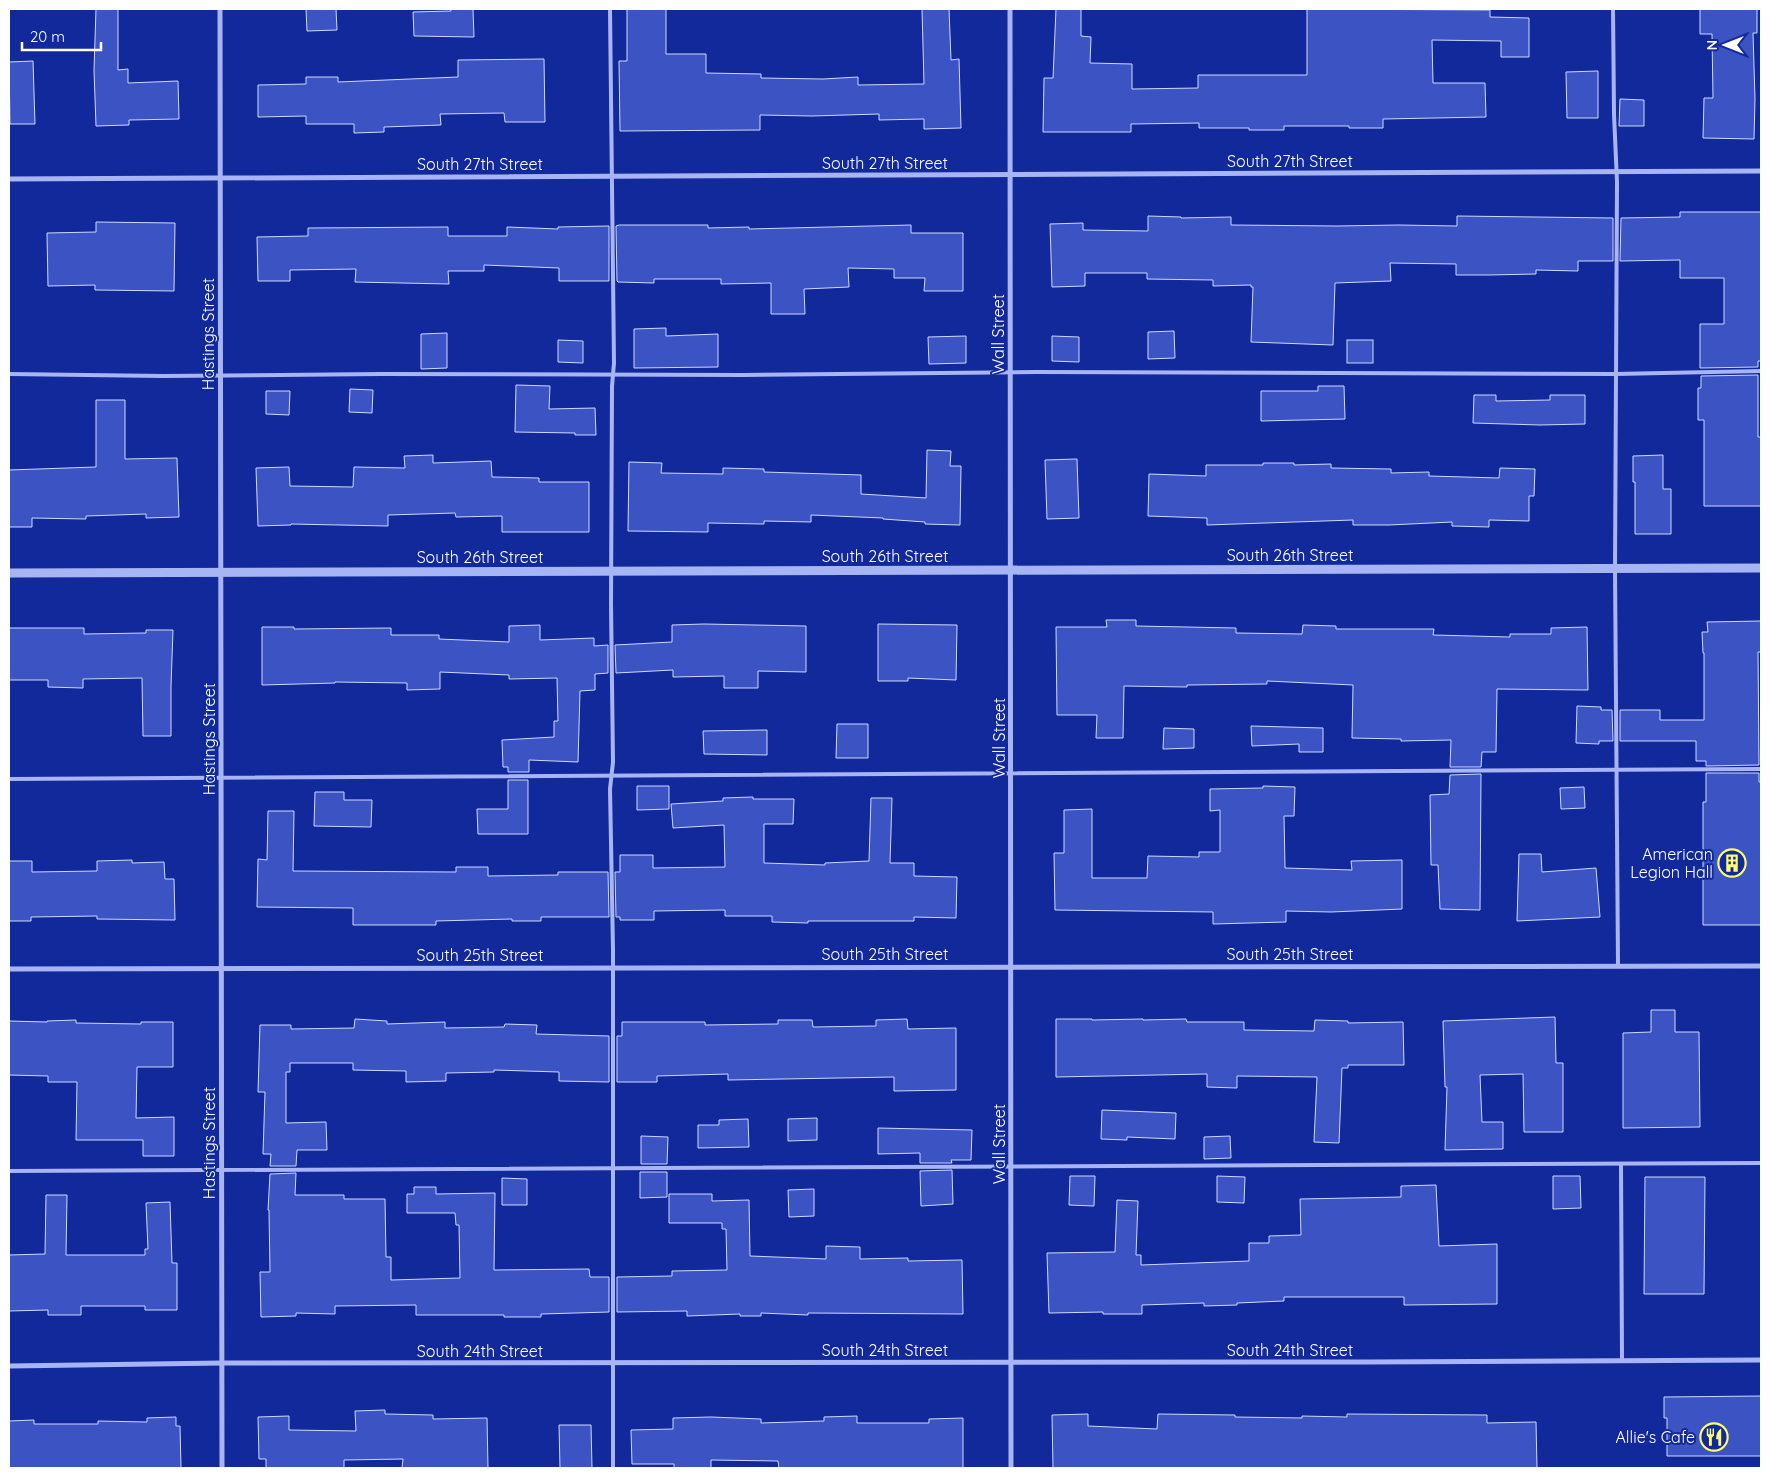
<svg xmlns="http://www.w3.org/2000/svg" width="1770" height="1477" font-family="Quicksand,sans-serif">
  <style>
    .building { fill: #3b53c3; stroke: #cfd8fe }
    .lines { fill: none; stroke-linecap: round; stroke-linejoin: round }
    .service { stroke: #a7b5f4; stroke-width: 4 }
    .minor { stroke: #a7b5f4; stroke-width: 5 }
    .tertiary { stroke: #a7b5f4; stroke-width: 9 }
    .labels { text-anchor: middle; stroke-width: 4; stroke-linejoin: round; paint-order: stroke }
    .street-label { font-size: 16px; fill: #fff; stroke: #12299c }
    .poi-label { font-size: 16px; fill: #fff; stroke: #12299c; text-anchor: end }
  </style>
  <rect width="100%" height="100%" fill="#12299c"/>
  <g class="building">
    <path d="M96,9h22v61l10,-1v14l50,-2 1,38 -50,1v5l-33,1 -2,-56z"/>
    <path d="M306,9h30l1,21 -30,1z"/>
    <path d="M451,9h22l1,28 -60,-1 -1,-24 38,-1z"/>
    <path d="M627,9h39v45h40v19l55,1v4l62,1 35,-2v8l66,-1 -2,-75h27l2,51 8,-1 2,69 -37,1v-10l-45,1v-6l-67,2 -52,-1v15l-140,1 -1,-70h8z"/>
    <path d="M1056,9h25v27l10,1 -1,26 42,1v25l66,-1v-13h109v-66l183,1v7l39,1v39h-28v-16l-69,-1 1,43h52l1,34 -103,2v9h-34v-2h-65v4h-35v-2h-50v-5l-68,1v8h-88l1,-54h9z"/>
    <path d="M1700,9h57v24h-4l2,66 -1,40 -51,-1 1,-40h9l-1,-64h-12z"/>
    <path d="M544,59l1,63h-40l-1,-9 -64,1 1,11 -57,2v5l-30,1v-9h-48v-8l-48,1v-32l48,-1v-7h32v5l120,-5v-17z"/>
    <path d="M33,61l2,63h-25l-1,-62z"/>
    <path d="M1598,71v47h-31l-1,-46z"/>
    <path d="M1620,99l24,1v26h-25z"/>
    <path d="M1680,212h81v149h-3v6l-58,1v-44h24v-46h-44v-18l-60,1 1,-43 59,-1z"/>
    <path d="M1148,216l33,1v1l50,-1v8l106,1 61,-1 59,1v-10l156,2v43h-35v10l-42,-1v4l-48,1h-32v-11l-66,-1 1,18 -56,2 -2,62 -82,-3 2,-55h-2v-2l-38,1v-6l-66,-1v-6h-62v13l-33,1 -2,-63 33,-1v7l65,1z"/>
    <path d="M96,222l79,1 -1,68 -79,-1v-5l-47,1 -1,-53 49,-1z"/>
    <path d="M619,225h89v3l41,-1v2l162,-4v8h52v58h-39l1,-13h-31v-9l-46,-1 1,19 -45,2 1,25h-34v-31l-50,1v-5h-67v4l-36,-1 -1,-1 -1,-55z"/>
    <path d="M609,226v55h-50v-13l-75,-3v6h-36l1,13 -94,-2 1,-13 -66,1v11h-32l-1,-44 51,-1v-8l140,-1v9h59v-9l51,2v-2z"/>
    <path d="M666,328v8l52,-2v33l-84,1v-39z"/>
    <path d="M1174,331l1,27 -27,1v-27z"/>
    <path d="M447,333v35l-26,1v-35z"/>
    <path d="M966,336v27l-37,1 -1,-27z"/>
    <path d="M1052,336l27,1v25l-27,-1z"/>
    <path d="M558,340l25,1v22l-25,-1z"/>
    <rect x="1347" y="340" width="26" height="23"/>
    <path d="M1758,375v62h3v69h-57v-86h-6v-32h3v-12z"/>
    <path d="M516,385l34,1 -1,23 46,-1 1,27h-21v-2l-60,-1z"/>
    <path d="M1318,386h26l1,33 -84,2v-30h57z"/>
    <path d="M350,389l23,1 -1,23 -23,-1z"/>
    <path d="M266,391h24l-1,24 -23,-1z"/>
    <path d="M1474,395h22v6l54,-1v-5h35v29l-45,1 -67,-2z"/>
    <path d="M96,400h29v59l52,-1 2,59 -33,1v-4l-60,2v3l-54,-1v9h-23v-57l87,-3z"/>
    <path d="M927,450l24,1 -1,15h11l-1,59 -35,-1v-2l-42,-3v-1l-72,-3v7l-47,-1v3l-56,-1v9l-80,-1 1,-69 33,1 -1,10 62,1v-6l41,1v3l97,3v19l65,4z"/>
    <path d="M433,455v8l58,-2 1,16 47,1v4h50v50h-87v-16l-46,1 -1,-4 -67,2v11l-97,-2v1l-33,1 -2,-58 33,-1 1,19 63,1 1,-20 51,1 -1,-12z"/>
    <path d="M1663,455v34h8v45h-36v-52h-2v-26z"/>
    <path d="M1077,459l2,59 -32,1 -2,-59z"/>
    <path d="M1263,463h31v2l37,-1v4l60,1v4l38,-1v4l70,2 1,-10 35,1 -1,27h-5v25l-40,-1v7l-37,-1v-4l-63,3h-36v-5l-146,5v-7l-59,-2 1,-42 57,2v-11h57z"/>
    <path d="M1106,620h30v6l100,2v5l66,1 1,-9 33,1v3h98l-1,6 77,2v-3h41v-6l36,-1 1,63 -91,-1 -1,63h-14l-1,15h-31l1,-27 -50,1v-2l-49,-1 1,-53 -86,-4v3l-80,1v2l-63,-1 -1,52h-27l1,-23h-40l-1,-88h51z"/>
    <path d="M1761,621v31h-3l1,113 -53,1v-5h-10v-20h-76v-31h40v10h44v-67h-1l-1,-21h6l-1,-10z"/>
    <path d="M704,624l102,2v46l-48,-1v17h-34v-12l-51,1v-7l-57,3 -1,-28 57,-3v-17z"/>
    <path d="M878,624l79,1 -1,55 -48,-2v3h-30z"/>
    <path d="M540,625v15l54,-2v8l14,-1v28l-13,1v16l-15,1 -2,71 -49,-2v12h-21v-5h-5l-1,-27 52,-3v-16h4l-1,-43 -48,1v-4l-69,-3v17l-33,1v-7l-72,-1v1l-73,2v-58h32v2l97,-1v7h48v4l70,3v-16z"/>
    <path d="M9,628h75v6l62,-1v-3h27l-2,56v50h-28l-1,-58 -59,1v9l-35,-1v-7h-39z"/>
    <path d="M1577,706l24,1v3h11l1,31h-14v3l-23,-1z"/>
    <path d="M837,724h31v34h-32z"/>
    <path d="M1251,726l72,2v24h-24v-8l-47,2z"/>
    <path d="M1164,728l30,1v19l-31,1z"/>
    <path d="M767,730v25l-63,-1 -1,-23z"/>
    <path d="M1706,773h53v9h2v143h-58v-123h3z"/>
    <path d="M1481,774l-1,136 -40,-1 -2,-44h-7l-1,-70 19,-1 1,-19z"/>
    <path d="M508,780h20v54h-50l-1,-25h31z"/>
    <path d="M637,786h32v23l-32,1z"/>
    <path d="M1263,786l32,1 -1,29h-10l1,52 67,2 -1,-9 51,-1v49l-71,3 -45,-1v11l-73,2v-12l-158,-2 -1,-57h10v-43l28,-1v69h55l1,-22 51,1v-5h21v-42l-10,1v-22l53,-1z"/>
    <path d="M1584,787l1,21 -24,1 -1,-21z"/>
    <path d="M315,792h29v8h28l-1,27 -57,-1z"/>
    <path d="M753,797v2h41l-1,25h-29v39l61,2v-2l44,-2 2,-63h21l-2,65h24v13l43,1 -1,41 -42,-1v4h-106v2l-36,-1v-6h-47v-6l-71,1v9h-34v-3h-4l-1,-45h5v-17h33v13l72,-1 -1,-42 -51,3 -2,-24 52,-3v-3z"/>
    <path d="M268,811h26l-1,60 163,1v-5h32v9l70,-1v-3h50l1,45h-68v4h-29v-2l-76,2v4h-83v-17l-96,-1 1,-48 9,1z"/>
    <path d="M1519,854h22l1,18 54,-4 4,49 -83,4z"/>
    <path d="M132,860v3l32,-1 1,17h9l1,41 -78,-1v-3l-66,1v4h-22v-60h23v11l65,-1v-10z"/>
    <path d="M1651,1010h24v22h24l1,95 -77,1v-95l28,-1z"/>
    <path d="M1555,1017l1,46h7v69h-39l-1,-58 -43,1 2,47h21v27l-58,1 2,-63h-2l-2,-66z"/>
    <path d="M355,1019l32,2v3l58,-2v6l59,-1 1,-3 32,1 -1,9 73,2v46l-50,-1v-9l-65,-2v2l-48,1v8l-40,1v-11l-53,-1v-7h-63v9h-4v51l40,-1 1,28h-30l-1,16h-26l1,-12h-8l2,-62h-7l2,-67h31v4l63,-1z"/>
    <path d="M907,1019l1,10 48,-1v62l-62,1v-14l-166,3v-6l-71,2v6h-40v-46h5v-14h83v3l73,-1v-4h34l1,7 63,-1v-6z"/>
    <path d="M1056,1019h36v1l51,-1v1l43,-1 1,3h57v8l70,1 1,-11 33,1v2l55,-1 1,43h-56v3h-6l-3,75 -25,-1 3,-65 -80,-1v12l-30,-1v-13l-151,3z"/>
    <path d="M76,1020v3l65,1v-2h32v45h-36l-1,51 38,-1v39h-31v-16h-67l1,-58h-29v-6l-39,-1v-54l38,1v-1z"/>
    <path d="M1102,1110l74,3 -1,26 -48,-2v3l-26,-1z"/>
    <path d="M817,1118v22l-29,1v-22z"/>
    <path d="M748,1119l1,28 -51,1v-23h21v-5z"/>
    <path d="M878,1128l94,2 -1,30h-20l1,3h-32v-10l-42,1z"/>
    <path d="M641,1136l27,1 -1,27h-26z"/>
    <path d="M1230,1136l1,22 -27,1v-22z"/>
    <path d="M952,1170l1,34 -32,2 -1,-35z"/>
    <path d="M640,1172h27v25l-27,1z"/>
    <path d="M296,1173l-1,22h49v4h41l1,58h5v23l69,-2 -1,-53h-3l-1,-12h-48v-19h7v-7h22v7l59,-1 -1,77 95,-1 1,8h19v35l-68,2v3h-37v-2h-88v-10l-81,1v8l-39,-1v3l-35,1 -1,-45h10l-1,-62h-1l2,-36z"/>
    <path d="M1070,1176h25l-1,30 -25,-1z"/>
    <path d="M1217,1176l28,1 -1,26 -27,-1z"/>
    <path d="M1553,1176h27l1,32 -28,1z"/>
    <path d="M1645,1177h60l-1,117h-60z"/>
    <path d="M502,1178l25,1v26h-25z"/>
    <path d="M1436,1185l3,61 58,-2v60l-93,1v-8h-120v4l-47,2v2l-33,1v-3l-62,2v9h-39v-2l-54,1 -2,-60 68,-1 2,-52 21,1 -2,54h5v10l108,-4v-18h20v-7l32,-1 -1,-36 101,-2v-11z"/>
    <path d="M814,1189v27l-25,1 -1,-27z"/>
    <path d="M669,1194h43v7l37,-1 1,56 76,3v-13l34,1v12l48,-1v3l54,-1 1,54 -155,-1v2l-47,-2v3h-21v-2l-53,2v-5l-70,1v-35l55,-1v-5l55,-1 -1,-41h-4v-6h-53z"/>
    <path d="M46,1195h21l-1,60h79v-6h3l-2,-46 24,-1 2,61h5v47h-32v-4h-64v9h-33v-5l-39,1v-56l36,-1z"/>
    <path d="M1761,1396v60h-94v-38h-3v-21z"/>
    <path d="M385,1410v4l48,1v4l54,-1 1,50h-86l1,-9 -59,1v8h-78v-9h-7l-1,-42 31,-1v14l67,1 -1,-20z"/>
    <path d="M1088,1414v12l69,3 1,-15 77,1v2l67,1v-2l45,1v-3l140,1v8l49,-1 1,46h-484l-1,-53z"/>
    <path d="M857,1416v7h72v-4l34,-1v50h-184l-1,-7 -67,-1v8h-37v-4h-42l-1,-34 42,-1v-11l38,-1 50,2v4l63,-2v-4z"/>
    <path d="M176,1417v9h4l1,42h-172v-47l25,-1v4h64v-3l49,1v-4z"/>
    <path d="M559,1425h32l1,43h-32z"/>
  </g>
  <g class="lines">
    <g class="service">
      <path d="M610,9l4,354 -2,23 -1,218 2,158 -3,27 3,161v518"/>
      <path d="M1613,9l1,105 3,68 -2,387 3,396"/>
      <path d="M9,374l154,2 218,-2 362,1 293,-3 579,2 146,-3"/>
      <path d="M9,779l1752,-10"/>
      <path d="M1621,1164l1,196"/>
      <path d="M9,1171l1752,-8"/>
    </g>
    <g class="minor">
      <path d="M220,9l2,1459"/>
      <path d="M1010,9l1,1459"/>
      <path d="M9,179l1752,-8"/>
      <path d="M9,969l1752,-3"/>
      <path d="M9,1366l213,-3 1147,-1 392,-2"/>
    </g>
    <path class="tertiary" d="M9,573l1752,-5"/>
  </g>
  <defs>
    <g id="building-ring" transform="scale(1.4375)"><circle r="9.5" fill="#12299c" stroke="#fffc6a" stroke-width="1.5"/><path d="M-4-6H4V6H1V3H-1V6H-4ZM-2.5-4.3h1.7v1.8h-1.7ZM.8-4.3h1.7v1.8H.8ZM-2.5-1h1.7V.8h-1.7ZM.8-1h1.7V.8H.8Z" fill="#fffc6a"/></g>
    <g id="restaurant-ring" transform="scale(1.4375)"><circle r="9.5" fill="#12299c" stroke="#fffc6a" stroke-width="1.5"/><path d="M-5-6h1v4h1v-4h1v4h1v-4h1v5L-1.5 .5V6h-2V.5L-5-1ZM5-6V6H3V1.5H1.5Q1.5-4 5-6Z" fill="#fffc6a"/></g>
  </defs>
  <g fill-rule="evenodd">
    <use href="#building-ring" x="1732" y="863"/>
    <use href="#restaurant-ring" x="1714" y="1437"/>
  </g>
  <g class="labels">
    <g class="street-label">
      <text x="1290" y="167">South 27th Street</text>
      <text x="885" y="169">South 27th Street</text>
      <text x="480" y="170">South 27th Street</text>
      <text transform="translate(208 334) rotate(-90)" y="6">Hastings Street</text>
      <text transform="translate(998 334) rotate(-90)" y="6">Wall Street</text>
      <text x="1290" y="561">South 26th Street</text>
      <text x="885" y="562">South 26th Street</text>
      <text x="480" y="563">South 26th Street</text>
      <text transform="translate(999 738) rotate(-90)" y="6">Wall Street</text>
      <text transform="translate(209 739) rotate(-90)" y="6">Hastings Street</text>
      <text x="885" y="960">South 25th Street</text>
      <text x="1290" y="960">South 25th Street</text>
      <text x="480" y="961">South 25th Street</text>
      <text transform="translate(209 1143) rotate(-90)" y="6">Hastings Street</text>
      <text transform="translate(999 1144) rotate(-90)" y="6">Wall Street</text>
      <text x="885" y="1356">South 24th Street</text>
      <text x="1290" y="1356">South 24th Street</text>
      <text x="480" y="1357">South 24th Street</text>
    </g>
    <g class="poi-label">
      <text x="1713" y="860">American<tspan x="1713" dy="18">Legion Hall</tspan></text>
      <text x="1695" y="1443">Allie's Cafe</text>
    </g>
  </g>
  <rect width="1770" height="1477" fill="none" stroke="#ffffff" stroke-width="20"/>
  <g transform="translate(1725 45) rotate(270)" stroke="#12299c" stroke-width="4" paint-order="stroke">
  <path d="M0-4L9 19L0 12L-9 19Z" fill="#ffffff"/>
  <text y="-8" font-size="14" font-weight="bold" text-anchor="middle" fill="#ffffff">N</text>
  </g>
  <path d="M22 42v8h79v-8" fill="none" stroke="#ffffff" stroke-width="2.5"/>
  <text x="30" y="42" font-size="15" fill="#ffffff" stroke="#12299c" stroke-width="4" paint-order="stroke">20 m</text>
</svg>
